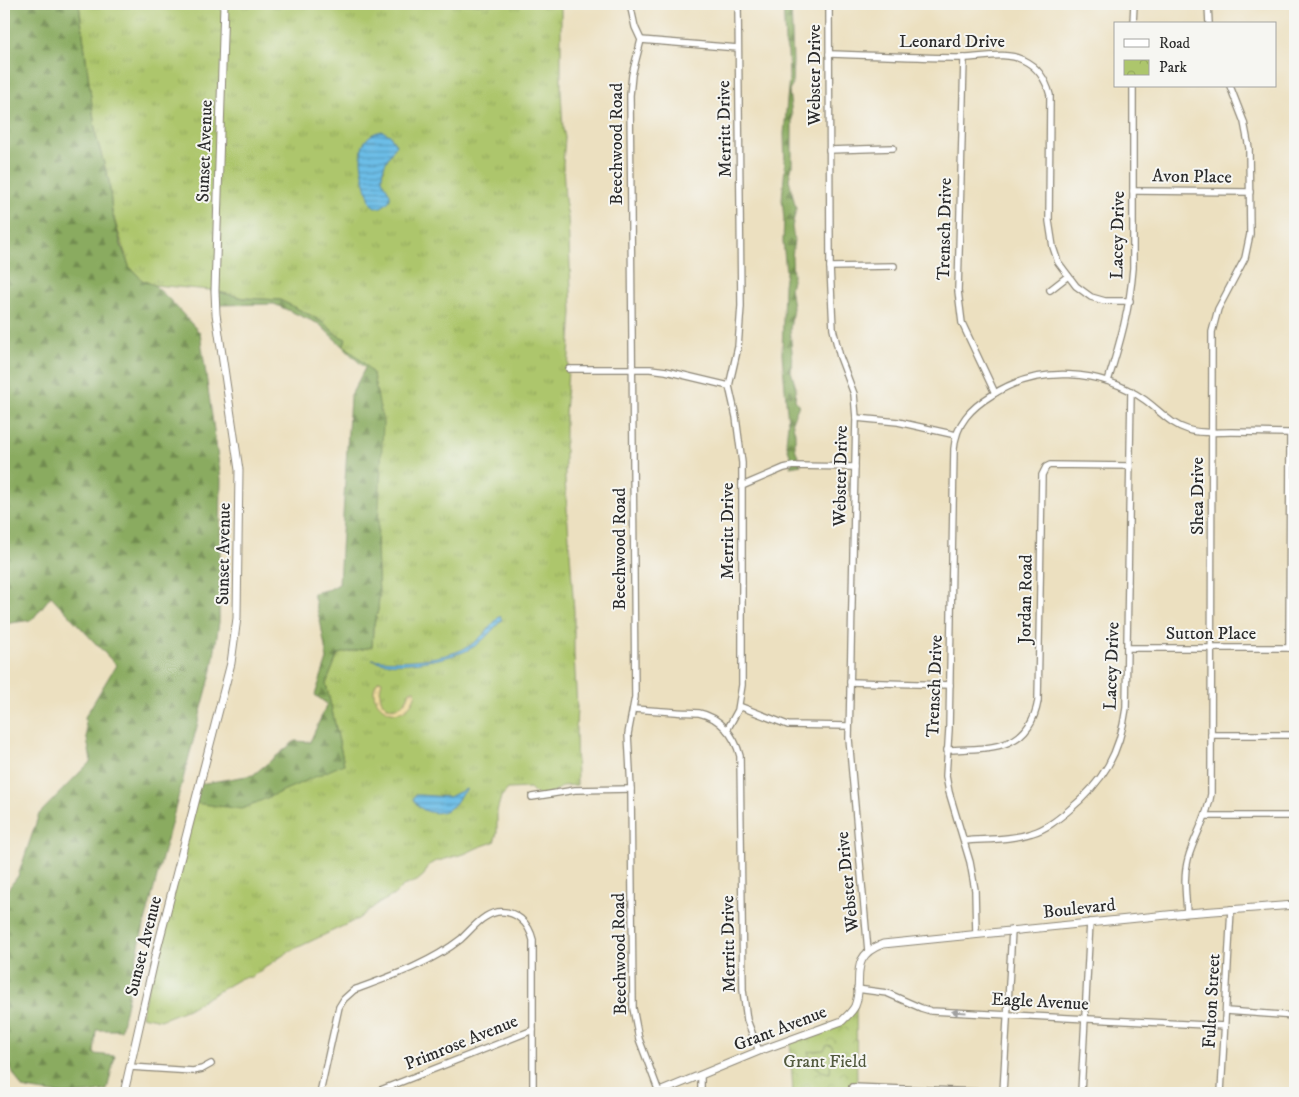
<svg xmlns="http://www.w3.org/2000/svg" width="1299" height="1097" font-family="'IM FELL DW Pica',serif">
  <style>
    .grass { fill: url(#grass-tufts); stroke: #6c784c }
    .forest { fill: url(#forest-firs); stroke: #5a6b46 }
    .sand { fill: url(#sand-dots); stroke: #8c8264 }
    .park { fill: url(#park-crowns); stroke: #6c784c }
    .garden { fill: #adc66c; stroke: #6c784c }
    .water { fill: url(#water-rules); stroke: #4c7489 }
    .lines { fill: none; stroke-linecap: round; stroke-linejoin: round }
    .minor-casing { stroke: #8c8676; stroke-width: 8 }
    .tertiary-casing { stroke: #8c8676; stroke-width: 9 }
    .minor { stroke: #fff; stroke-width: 5.5 }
    .tertiary { stroke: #fff; stroke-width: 7 }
    .oneway { fill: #a0a0a0 }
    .labels { text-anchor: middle; stroke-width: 4; stroke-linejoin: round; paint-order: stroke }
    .street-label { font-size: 18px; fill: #2b2b2b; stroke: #f6f6f2 }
    .park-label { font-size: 18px; fill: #525a3e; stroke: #f6f6f2 }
  </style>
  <defs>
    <pattern id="grass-tufts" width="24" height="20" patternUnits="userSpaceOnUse" patternTransform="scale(1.25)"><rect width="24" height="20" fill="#adc66c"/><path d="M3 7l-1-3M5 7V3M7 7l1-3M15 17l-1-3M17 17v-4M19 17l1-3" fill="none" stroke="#95aa5e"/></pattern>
    <pattern id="forest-firs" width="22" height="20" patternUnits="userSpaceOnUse" patternTransform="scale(1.25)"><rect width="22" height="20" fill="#8aab60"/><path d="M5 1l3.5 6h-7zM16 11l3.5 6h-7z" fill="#718b4f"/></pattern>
    <pattern id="sand-dots" width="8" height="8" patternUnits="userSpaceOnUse" patternTransform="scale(1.25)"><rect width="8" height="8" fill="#eeda9e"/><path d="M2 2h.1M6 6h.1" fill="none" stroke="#cb8" stroke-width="1.8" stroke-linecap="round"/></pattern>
    <pattern id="park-crowns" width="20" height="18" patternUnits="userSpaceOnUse" patternTransform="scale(1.25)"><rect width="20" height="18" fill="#adc66c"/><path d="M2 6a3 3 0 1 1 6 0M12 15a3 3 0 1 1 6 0" fill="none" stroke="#95aa5e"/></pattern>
    <pattern id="water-rules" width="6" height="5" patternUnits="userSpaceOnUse" patternTransform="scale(1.25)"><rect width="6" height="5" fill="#6cbde7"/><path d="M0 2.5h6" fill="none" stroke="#599abb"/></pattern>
  </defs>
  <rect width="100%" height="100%" fill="#f6f6f2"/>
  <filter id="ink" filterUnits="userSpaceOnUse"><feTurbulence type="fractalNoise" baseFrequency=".02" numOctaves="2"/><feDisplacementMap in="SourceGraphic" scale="10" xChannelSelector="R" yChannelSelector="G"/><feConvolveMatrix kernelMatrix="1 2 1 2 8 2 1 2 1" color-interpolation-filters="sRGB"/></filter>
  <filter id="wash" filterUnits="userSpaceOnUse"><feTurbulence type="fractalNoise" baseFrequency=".0096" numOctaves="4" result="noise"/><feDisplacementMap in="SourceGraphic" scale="20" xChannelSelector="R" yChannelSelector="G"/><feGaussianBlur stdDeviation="1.12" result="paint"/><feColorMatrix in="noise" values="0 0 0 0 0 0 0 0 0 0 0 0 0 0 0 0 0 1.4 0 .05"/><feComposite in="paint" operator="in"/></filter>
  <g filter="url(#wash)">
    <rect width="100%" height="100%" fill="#ece0c0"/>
    <path class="grass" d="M79,4h482v87l2,38 2,8 -2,27 2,36 3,18 4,94 -7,102v66l9,131v44l3,52 -1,22 1,56 -15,1 -9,7 -15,3 -8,-8 -22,1 -7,8 -4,14v22l-3,9 -15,5 -15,7 -30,8 -5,3 -5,10 -7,6 -14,5 -9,9 -18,10 -18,14 -70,33 -37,25 -10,1 -53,31 -27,11 -20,-4 53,-213 15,1 135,-40 -18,-80 12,-30 34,-7 1,-19 5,-18 1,-14 -2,-48 -3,-160 -1,-14 -10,-12 -19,-17 1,-6 -8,-4 -12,-11 -15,-9 -30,-15 -36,-2 -34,-8 -56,-5 -12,-5 -13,-14 -17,-54 -3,-31 -13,-45z"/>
    <g class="forest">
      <path d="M4,4h75l17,132 13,45 3,31 9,33 8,21 13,14 12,5 16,15 30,33 21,146 -2,143 -7,48 -72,271 -19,89h-25l-2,24 21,2 -8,34c-27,7 -58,4 -85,-2l-18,-31v-163l14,-18 21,-62 52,-53 -4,-22 -2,-22 31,-52 -65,-69 -19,24 -28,4z"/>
      <path d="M783,4h8l2,58 -1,24 -3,5 3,25v50l-3,13 7,30 -4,18 2,12 -2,19 1,19 -3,10 3,20 -3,23 2,22 -1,19 5,17 -1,12 4,5 -7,16 3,12v15l6,17 -11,2 2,-5 -6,-20 2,-19 -6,-69 2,-69 2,-13 -3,-31 1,-22 -2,-20 3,-31 -1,-34 5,-57 -1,-24 -3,-10z"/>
      <path d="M210,290l34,8 36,2 30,15 15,9 12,11 9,4 -2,6 19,17 10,12 10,49 -6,125 2,48 -1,14 -5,18 -1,19 -34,7 -12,30 18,80 -102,45 -48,-6 5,-19 54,-9 42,-34 15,1 17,-38 -12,-9 12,-36 -6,-34 -8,-32 17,-4 9,-5 11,-187 15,-29 -46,-44 -45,-20 -58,1 -1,-11z"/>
    </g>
    <path class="sand" d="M379,680l3,1c-1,4 -2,8 -2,12 1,21 25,19 30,-2l4,-1 2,3c-12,41 -57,8 -37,-13z"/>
    <path class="park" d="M856,1004l1,83h-5v6h-59l-3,-53 45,-16z"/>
    <path class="garden" d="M827,1045l5,1 1,3 -2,5 -1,19c-12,-1 -19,-9 -22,-21l16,-2z"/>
    <g class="water">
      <path d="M382,131l8,4 6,10c-6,10 -13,19 -14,31 -1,11 21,21 -3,32l-4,-1 -4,-3c-6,-22 -24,-67 11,-73z"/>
      <path d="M500,616l2,4c-10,10 -19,22 -32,29 -18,10 -80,21 -98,10 26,4 78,1 100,-15 11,-7 19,-19 28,-28z"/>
      <path d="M466,789l1,1c-9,5 -7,9 -13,15 -8,8 -20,10 -30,5 -5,-3 -9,-6 -11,-11l2,-4h5l29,2z"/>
    </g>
  </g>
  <g filter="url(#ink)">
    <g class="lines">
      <g class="minor-casing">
        <g id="minor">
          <path d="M630,4l5,23 6,13 -9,35 -2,20 5,602 -7,37 3,55 2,219 6,31 20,53"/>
          <path d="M829,4l1,263 3,62 7,28 14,37 2,24 -7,321 19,212"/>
          <path d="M1208,4l1,20"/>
          <path d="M1133,24l1,-20"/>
          <path d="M641,40l97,8"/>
          <path d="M829,54c44,1 89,4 134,4 19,0 42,-7 60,2 15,7 23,20 27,35l-1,126 4,26 5,15 18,24 15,11 14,4h25"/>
          <path d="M964,58l-6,233 4,32 33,70"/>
          <path d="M829,150l64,-2"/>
          <path d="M1133,191l117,1"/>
          <path d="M830,267l64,-1"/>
          <path d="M1050,290l18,-14"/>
          <path d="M569,369h81l16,2 63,15"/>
          <path d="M1108,381c12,-38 22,-73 25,-113v-182"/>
          <path d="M856,418l42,4 58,13"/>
          <path d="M742,486l42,-18 9,-2 62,1"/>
          <path d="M1127,648h168"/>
          <path d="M1289,648l1,-215"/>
          <path d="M850,682l100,3"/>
          <path d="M739,706l49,19 61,1"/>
          <path d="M633,709c14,1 29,2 43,3 8,1 15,0 23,1 21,4 36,23 41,43l3,234 4,30 12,31"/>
          <path d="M727,730l11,-20 4,-25v-222l-6,-46 -7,-31 9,-39 3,-41 -3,-302"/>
          <path d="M1211,735h84"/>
          <path d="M947,750c41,-2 82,2 91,-49l4,-226 4,-8 4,-2 80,1"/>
          <path d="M532,797l43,-7 56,-1"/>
          <path d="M1207,816h88"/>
          <path d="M964,841c23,-2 47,-1 68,-8 14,-4 25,-13 36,-22 35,-29 52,-57 58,-103l5,-317"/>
          <path d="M1187,913c-1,-18 -4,-36 1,-54 6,-23 19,-39 23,-65l1,-462 6,-23 27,-51 5,-24 -1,-86 -5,-26 -14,-36"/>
          <path d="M976,934l-1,-44 -5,-28 -21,-70 -3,-16 3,-47 5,-280c2,-26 17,-41 38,-54 46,-30 109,-26 153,5 15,11 26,25 44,30 13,4 28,2 42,2 21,0 43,1 64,1"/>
          <path d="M857,989l30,4 34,15 10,3 294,15"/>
          <path d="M1226,1011l69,5"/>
          <path d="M130,1067l63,4 9,-2 9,-5"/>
          <path d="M701,1075v18"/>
          <path d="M852,1087l154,6"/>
          <path d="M320,1093l19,-86 5,-8 10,-9c38,-14 75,-26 107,-51 11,-10 21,-24 36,-27 19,-2 32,11 36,28v153"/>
          <path d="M373,1093l160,-63"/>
          <path d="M1003,1093l9,-163"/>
          <path d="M1081,1093l9,-171"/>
          <path d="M1221,1093l10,-184"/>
        </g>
      </g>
      <g class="tertiary-casing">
        <g id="tertiary">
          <path d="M124,1093l31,-136 76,-294 6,-45 2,-148 -23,-156 -1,-23 9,-287"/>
          <path d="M657,1093l102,-42 83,-30c5,-5 10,-9 13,-15 10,-24 -9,-49 28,-62l304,-31 108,-8"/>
        </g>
      </g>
      <use href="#minor" class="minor"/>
      <use href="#tertiary" class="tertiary"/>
    </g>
    <defs><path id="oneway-solid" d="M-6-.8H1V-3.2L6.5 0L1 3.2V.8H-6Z" transform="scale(1.25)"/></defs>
    <use class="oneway" href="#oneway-solid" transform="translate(959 1012) rotate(-177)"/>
  </g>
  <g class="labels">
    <g class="street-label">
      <text x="952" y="47">Leonard Drive</text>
      <text transform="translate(814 75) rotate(-90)" y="6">Webster Drive</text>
      <text transform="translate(724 129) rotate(-91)" y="6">Merritt Drive</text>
      <text transform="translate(616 144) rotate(-90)" y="6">Beechwood Road</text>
      <text transform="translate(204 151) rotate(-88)" y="6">Sunset Avenue</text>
      <text transform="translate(1192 176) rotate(1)" y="6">Avon Place</text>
      <text transform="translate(944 229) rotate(-89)" y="6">Trensch Drive</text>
      <text transform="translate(1117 235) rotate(-89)" y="6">Lacey Drive</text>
      <text transform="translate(840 476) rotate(-89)" y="6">Webster Drive</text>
      <text transform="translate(1197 496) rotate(-90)" y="6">Shea Drive</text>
      <text transform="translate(727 531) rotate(-90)" y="6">Merritt Drive</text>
      <text transform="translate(619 549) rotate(-90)" y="6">Beechwood Road</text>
      <text transform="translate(223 554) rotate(-89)" y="6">Sunset Avenue</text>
      <text transform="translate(1025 599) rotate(-89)" y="6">Jordan Road</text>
      <text x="1211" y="639">Sutton Place</text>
      <text transform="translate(1111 666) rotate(-88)" y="6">Lacey Drive</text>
      <text transform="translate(934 686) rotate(-88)" y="6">Trensch Drive</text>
      <text transform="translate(847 882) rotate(-96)" y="6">Webster Drive</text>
      <text transform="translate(1079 908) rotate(-6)" y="6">Boulevard</text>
      <text transform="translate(728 944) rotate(-91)" y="6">Merritt Drive</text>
      <text transform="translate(143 946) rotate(-76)" y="6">Sunset Avenue</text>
      <text transform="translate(619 954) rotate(-91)" y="6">Beechwood Road</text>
      <text transform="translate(1040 1001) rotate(3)" y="6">Eagle Avenue</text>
      <text transform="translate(1211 1001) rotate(-87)" y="6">Fulton Street</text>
      <text transform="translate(780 1028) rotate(-21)" y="6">Grant Avenue</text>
      <text transform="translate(461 1042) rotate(-22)" y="6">Primrose Avenue</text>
    </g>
    <g class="park-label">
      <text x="825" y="1067">Grant Field</text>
    </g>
  </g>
  <rect width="1299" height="1097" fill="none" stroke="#f6f6f2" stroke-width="20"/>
  <rect x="1114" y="22" width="162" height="65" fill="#f6f6f2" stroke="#a5a5a2"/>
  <rect x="1124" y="39" width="25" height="8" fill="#ffffff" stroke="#a5a5a2"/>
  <text x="1159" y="48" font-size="15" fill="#2b2b2b">Road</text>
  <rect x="1124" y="60" width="25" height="15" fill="url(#park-crowns)" stroke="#a5a5a2"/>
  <text x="1159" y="72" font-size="15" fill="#2b2b2b">Park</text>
</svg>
